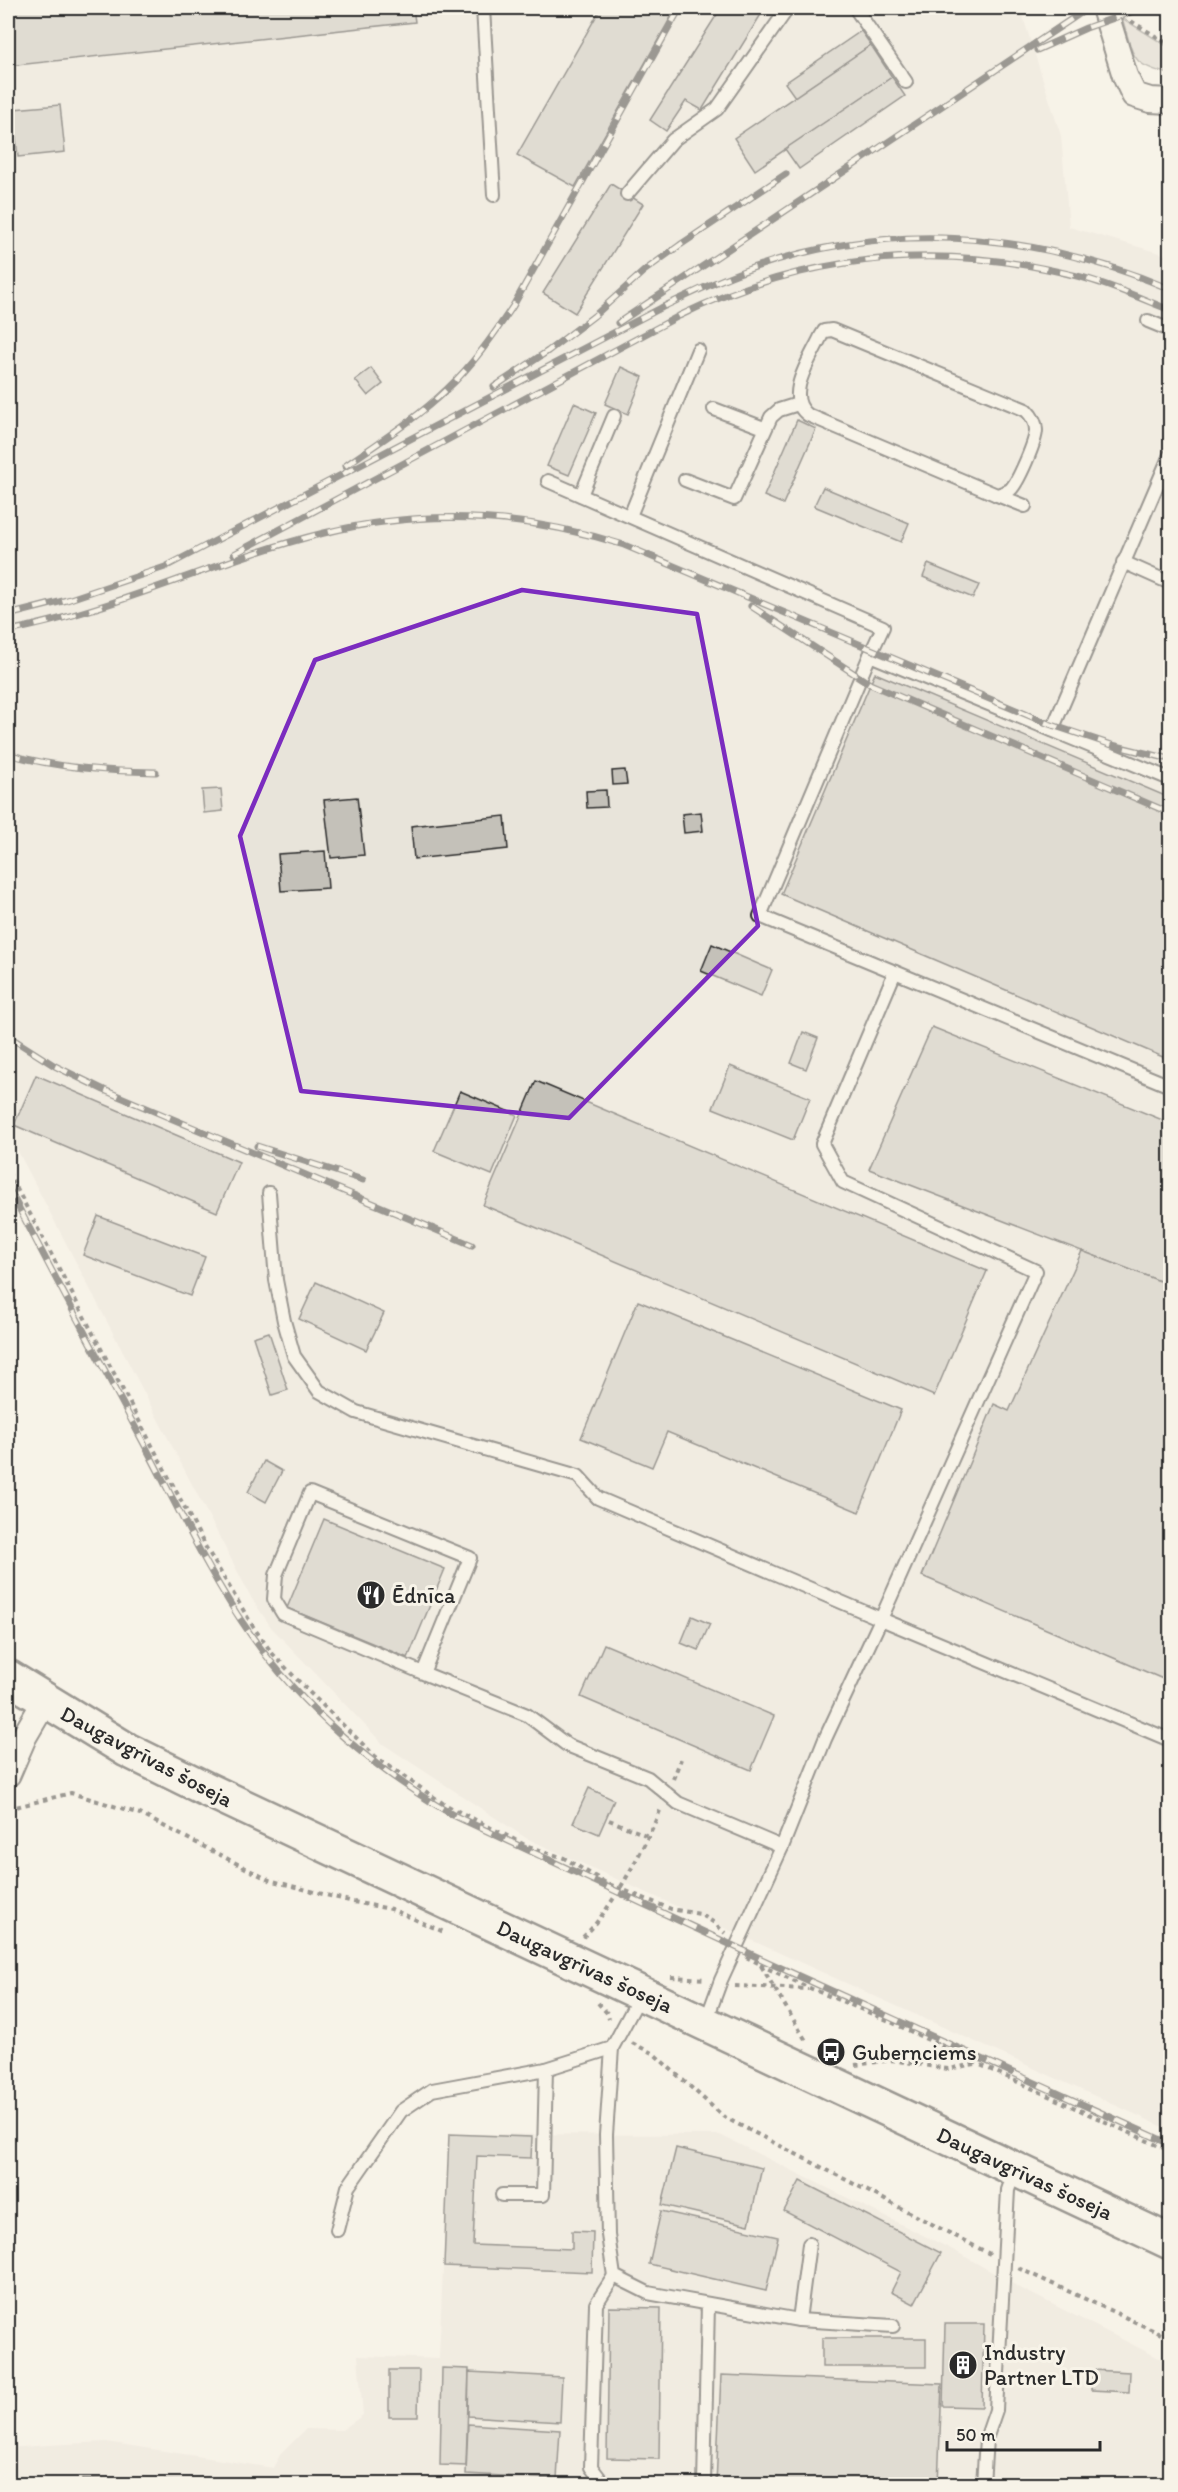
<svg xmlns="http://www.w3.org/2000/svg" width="1178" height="2492" font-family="Itim,sans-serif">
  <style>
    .built { fill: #e8e4da }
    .green { fill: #dad6cc; stroke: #82807c; stroke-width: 1.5 }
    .building { fill: #c4c1b9; stroke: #2b2b2b; stroke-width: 1.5 }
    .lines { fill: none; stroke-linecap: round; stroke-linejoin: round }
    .lane-casing { stroke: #2b2b2b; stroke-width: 16 }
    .street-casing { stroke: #2b2b2b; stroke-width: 28 }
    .secondary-casing { stroke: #2b2b2b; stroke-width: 38 }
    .path { stroke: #2b2b2b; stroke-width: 4; stroke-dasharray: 4.5 4.5; stroke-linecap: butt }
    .lane { stroke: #f7f3e8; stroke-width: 12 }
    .street { stroke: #f7f3e8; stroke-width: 24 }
    .secondary { stroke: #f7f3e8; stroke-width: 33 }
    .rail-casing { stroke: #2b2b2b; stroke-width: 7 }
    .rail { stroke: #f7f3e8; stroke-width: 4.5; stroke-dasharray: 14; stroke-linecap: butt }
    .marked { fill: none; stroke: #7b2cbf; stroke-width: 4.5; stroke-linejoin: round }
    .labels { text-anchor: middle; stroke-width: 6; stroke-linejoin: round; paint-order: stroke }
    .poi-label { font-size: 22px; fill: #2b2b2b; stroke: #f7f3e8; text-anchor: start }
    .street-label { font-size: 22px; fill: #2b2b2b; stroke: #f7f3e8 }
  </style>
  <rect width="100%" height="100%" fill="#f7f3e8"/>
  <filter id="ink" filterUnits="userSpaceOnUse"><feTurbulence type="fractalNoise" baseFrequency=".0167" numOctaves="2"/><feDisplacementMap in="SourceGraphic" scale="12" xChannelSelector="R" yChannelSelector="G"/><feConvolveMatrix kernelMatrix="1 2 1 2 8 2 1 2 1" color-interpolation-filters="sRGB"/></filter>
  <g filter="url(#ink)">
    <g class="built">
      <path d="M8,8h1012l41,128 8,91 101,29v1874l-644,-292 -143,-94 -112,-117 -19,-28 -244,-467z"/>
      <path d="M449,2134l271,1 235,116 67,38 143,72 -2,21 7,1v101h-1162v-36l41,-3 57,-3 167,26 7,-13 26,-26 36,1 21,-15 -5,-59 81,3z"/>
    </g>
    <path class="green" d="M1122,18l48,30v26c-42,-10 -35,-17 -48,-56z"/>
    <g class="building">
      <path d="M24,8h389l2,14 -407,44v-57z"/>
      <path d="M601,8h75l-101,179 -58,-32z"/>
      <path d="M721,8h44l-63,102 -16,-9 -20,30 -16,-11z"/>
      <path d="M861,31l10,14 -76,52 -10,-14z"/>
      <path d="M871,45l21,32 -137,93 -21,-32z"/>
      <path d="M892,77l13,19 -106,73 -14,-20z"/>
      <path d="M60,105l5,47 -47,5 -5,-48z"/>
      <path d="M611,184l32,20 -68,109 -32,-20z"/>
      <path d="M621,367l22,10 -15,37 -23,-10z"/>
      <path d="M371,368l12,16 -15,12 -13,-16z"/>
      <path d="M574,403l22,10 -27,62 -22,-9z"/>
      <path d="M797,420l19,9 -33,75 -19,-8z"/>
      <path d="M823,487l86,36 -8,19 -87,-36z"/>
      <path d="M928,564l51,21 -6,13 -50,-21z"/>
      <path d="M875,673l295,125v262l-389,-166z"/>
      <path d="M625,770l2,14 -14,1 -1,-14z"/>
      <path d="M221,789l2,22 -19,2 -2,-23z"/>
      <path d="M606,790l1,17 -20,1 -1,-17z"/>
      <path d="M357,797l7,58 -33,3 -7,-58z"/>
      <path d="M701,812l2,19 -19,2 -2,-19z"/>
      <path d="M505,816l3,33 -94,10 -3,-33z"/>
      <path d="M325,851l3,37 -47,3 -3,-37z"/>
      <path d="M712,944l60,26 -11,26 -60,-25z"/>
      <path d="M932,1027l238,96v162l-301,-116z"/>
      <path d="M803,1032l15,6 -12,31 -15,-6z"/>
      <path d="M730,1066l80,32 -17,42 -80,-32z"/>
      <path d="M36,1075l203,87 -22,50 -203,-87z"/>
      <path d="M536,1081l451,190 -53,125 -451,-191z"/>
      <path d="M460,1091l57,24 -25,60 -58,-24z"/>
      <path d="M98,1216l107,41 -15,39 -107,-41z"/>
      <path d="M1082,1251l88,34v397l-248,-106 72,-172 15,7z"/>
      <path d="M316,1282l68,31 -18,37 -67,-31z"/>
      <path d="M638,1301l263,109 -42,102 -192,-80 -15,35 -71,-29z"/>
      <path d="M269,1332l19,58 -16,5 -19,-58z"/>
      <path d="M264,1461l18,10 -16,31 -18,-10z"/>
      <path d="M324,1519l121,50 -37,89 -121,-50z"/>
      <path d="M692,1616l18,8 -12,26 -17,-7z"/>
      <path d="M604,1644l170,72 -23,54 -170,-73z"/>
      <path d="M589,1788l25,12 -15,34 -26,-11z"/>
      <path d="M449,2134l83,3 -1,21 -54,-2 -4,89 99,4v-18l21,1 -1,40 -148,-6z"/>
      <path d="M676,2148l86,20 -13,57 -87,-20z"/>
      <path d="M800,2181l141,72 -27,51 -23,-12 10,-20 -117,-61z"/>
      <path d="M661,2211l117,26 -12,54 -117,-27z"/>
      <path d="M609,2307l52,1 -2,151 -52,-1z"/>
      <path d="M945,2324h39l-2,83 -39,-1z"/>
      <rect x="822" y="2338" width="104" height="29"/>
      <path d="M442,2368l27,1 -3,97 -26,-1z"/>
      <path d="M389,2370h30l-1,47h-29z"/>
      <path d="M1092,2370l38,2 -1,20 -38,-2z"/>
      <path d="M469,2372l93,5 -2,45 -92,-6z"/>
      <path d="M721,2375l221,9 -4,100h-222z"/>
      <path d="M468,2424l92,6 -3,49 -91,-5z"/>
      <path d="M82,2479l123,3v2h-123z"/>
    </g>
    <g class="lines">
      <g class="lane-casing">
        <g id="lane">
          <path d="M483,8l11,187"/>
          <path d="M855,8l51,74"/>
          <path d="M627,194l46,-54 44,-31 71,-101"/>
          <path d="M1148,321l22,9"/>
          <path d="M832,330l194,80c6,6 10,12 10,20 0,11 -18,53 -26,60 -4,2 -9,4 -13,5l-189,-80c-25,-18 3,-57 13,-79l3,-5z"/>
          <path d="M714,409l50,19"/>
          <path d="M685,480l49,19 37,-82 8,-7 19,-6"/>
          <path d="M548,481l335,146 -13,28"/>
          <path d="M581,495l33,-79"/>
          <path d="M997,495l28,11"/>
          <path d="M630,516l68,-166"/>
          <path d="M1123,562l47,21"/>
          <path d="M1052,730l118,-275"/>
          <path d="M1170,779l-300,-124 -110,261 135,56 -73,172 21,38 193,89 -155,348 289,121"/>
          <path d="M895,972l275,114"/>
          <path d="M269,1193l7,87 8,41 10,35 25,35 37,21 222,64 20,22 283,121 -56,120 -43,108 -61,133 -15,41"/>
          <path d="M423,1673l-140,-59 -9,-15 2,-24 34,-82 160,65 -47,115 104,42 40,30 81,33 30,25 104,44"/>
          <path d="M641,1994l-29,54 -6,87 2,100 6,41 34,17 151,27 94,6"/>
          <path d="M502,2195h41l3,-126"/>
          <path d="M337,2230l11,-43 53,-76 31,-21 114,-21 66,-21"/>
          <path d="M799,2320l10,-76"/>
          <path d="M604,2484l-13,-17 5,-163 18,-28"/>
          <path d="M704,2484l4,-180"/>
          <path d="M983,2484l3,-45 10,-29 12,-220 7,-20"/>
          <path d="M1170,2484v-1"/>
        </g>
      </g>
      <g class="street-casing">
        <g id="street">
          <path d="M1104,8l21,68 9,19 16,5 20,1"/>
          <path d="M8,1774l16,-37 21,-36"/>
        </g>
      </g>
      <g class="secondary-casing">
        <path id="secondary" d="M8,1677l119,73 79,39 964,453"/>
      </g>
      <g class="path">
        <path d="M1131,21l39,24"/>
        <path d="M8,1172l197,374 49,82 18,25 32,34 72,70 68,47 81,41 39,13 42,25 65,26 29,5 13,8 12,11"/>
        <path d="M673,1779l8,-20"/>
        <path d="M8,1809l63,-16 69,21 129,66 84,22 38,7 53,23"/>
        <path d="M609,1820l39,16"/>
        <path d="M583,1937c27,-24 64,-94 78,-129"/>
        <path d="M746,1957l14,7 45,75v3"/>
        <path d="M760,1965l52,24 75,31 89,43 194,88"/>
        <path d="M671,1977l34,2"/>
        <path d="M735,1986l73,3"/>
        <path d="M598,2003l9,10 2,6"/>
        <path d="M632,2043l22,11 70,63 266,137"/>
        <path d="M855,2065l37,-5 56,9 27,-5"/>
        <path d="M1018,2268l152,70"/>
      </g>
      <use href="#lane" class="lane"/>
      <use href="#street" class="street"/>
      <use href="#secondary" class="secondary"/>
      <g class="rail-casing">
        <g id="rail">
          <path d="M1037,50l49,-22 56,-20"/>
          <path d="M618,323l470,-315"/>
          <path d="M494,387l54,-36 46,-35 50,-45 36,-26 106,-71"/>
          <path d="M345,466c34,-24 71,-47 101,-76 26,-24 47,-54 67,-84l167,-298"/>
          <path d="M234,554l445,-238c127,-62 261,-75 398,-40 32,8 63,22 93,34"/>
          <path d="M751,606l119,78 300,129"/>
          <path d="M8,615l59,-15 98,-33 496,-259c25,-12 49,-24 75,-34 144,-56 294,-44 434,15"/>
          <path d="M8,631c109,-21 209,-72 316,-98 101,-25 202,-19 300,12l425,179 63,21 58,14"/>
          <path d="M8,754c48,14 98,17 148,18"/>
          <path d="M8,1036l47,30 49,24 368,155"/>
          <path d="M257,1146l106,34"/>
          <path d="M8,1187c44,85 89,169 134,253 35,65 66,134 109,195 51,73 124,135 202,180l317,148 400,181"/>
        </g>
      </g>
      <use href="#rail" class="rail"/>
    </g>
  </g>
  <path d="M0 0H1178V2492H0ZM522,590l175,24 61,312 -189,192 -268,-27 -61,-255 75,-176z" fill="#f7f3e8" fill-opacity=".55" fill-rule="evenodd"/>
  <path class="marked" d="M522,590l175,24 61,312 -189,192 -268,-27 -61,-255 75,-176z"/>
  <defs>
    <g id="restaurant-disc" transform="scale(1.5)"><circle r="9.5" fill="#2b2b2b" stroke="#f7f3e8"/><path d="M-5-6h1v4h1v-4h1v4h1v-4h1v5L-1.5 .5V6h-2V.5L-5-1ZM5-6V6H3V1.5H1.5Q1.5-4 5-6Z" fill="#fff"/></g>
    <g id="bus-disc" transform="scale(1.5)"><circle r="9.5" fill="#2b2b2b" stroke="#f7f3e8"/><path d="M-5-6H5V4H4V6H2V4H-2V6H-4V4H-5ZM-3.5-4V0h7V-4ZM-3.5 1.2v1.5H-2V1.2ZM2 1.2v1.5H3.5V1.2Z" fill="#fff"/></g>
    <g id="building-disc" transform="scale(1.5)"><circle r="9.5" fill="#2b2b2b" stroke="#f7f3e8"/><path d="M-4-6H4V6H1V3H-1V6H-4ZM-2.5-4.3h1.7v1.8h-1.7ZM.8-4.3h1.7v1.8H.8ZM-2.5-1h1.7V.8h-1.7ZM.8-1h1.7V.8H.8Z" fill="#fff"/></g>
  </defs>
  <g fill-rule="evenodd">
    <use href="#restaurant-disc" x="371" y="1595"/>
    <use href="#bus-disc" x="831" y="2052"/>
    <use href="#building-disc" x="963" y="2365"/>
  </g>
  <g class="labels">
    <g class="poi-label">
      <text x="392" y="1603">Ēdnīca</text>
      <text x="852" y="2060">Guberņciems</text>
      <text x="984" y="2360">Industry<tspan x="984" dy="25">Partner LTD</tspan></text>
    </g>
    <g class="street-label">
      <text transform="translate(147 1756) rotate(28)" y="8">Daugavgrīvas šoseja</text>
      <text transform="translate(585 1966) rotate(25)" y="8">Daugavgrīvas šoseja</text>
      <text transform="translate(1025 2173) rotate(25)" y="8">Daugavgrīvas šoseja</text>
    </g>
  </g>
  <rect width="1178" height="2492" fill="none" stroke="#f7f3e8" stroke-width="30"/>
  <rect x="15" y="15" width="1148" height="2462" fill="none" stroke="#2b2b2b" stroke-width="2" filter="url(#ink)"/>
  <path d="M947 2441v9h153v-9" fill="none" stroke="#2b2b2b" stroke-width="3"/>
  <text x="956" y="2441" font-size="18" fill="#2b2b2b" stroke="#f7f3e8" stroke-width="4.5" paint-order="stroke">50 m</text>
</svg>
